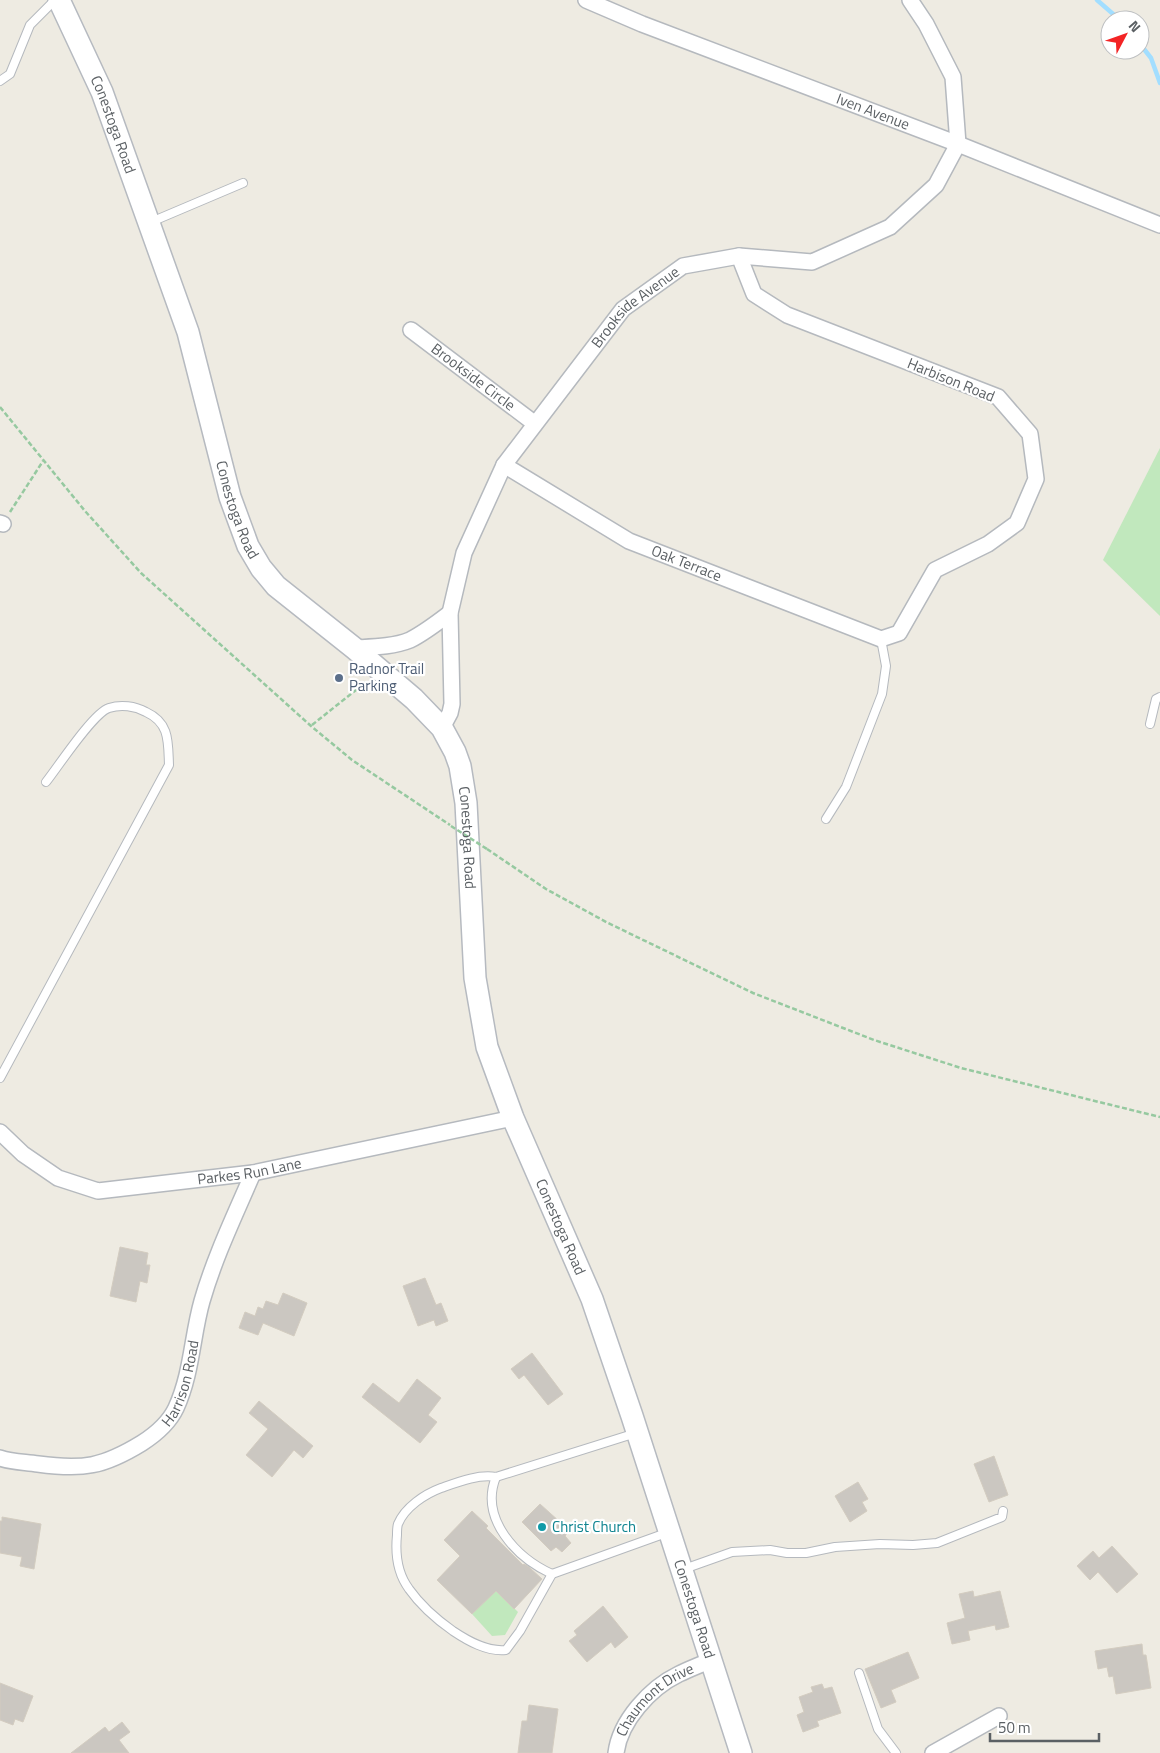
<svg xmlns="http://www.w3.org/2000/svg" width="1160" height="1753" font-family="'Titillium Web',sans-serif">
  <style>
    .green { fill: #c1e8bd }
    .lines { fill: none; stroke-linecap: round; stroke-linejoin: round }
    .stream { stroke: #a2deff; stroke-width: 4.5 }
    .building { fill: #cbc7c1; stroke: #d3ccc0 }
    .service-casing { stroke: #b5b9be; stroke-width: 10 }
    .minor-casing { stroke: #b5b9be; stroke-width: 18 }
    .secondary-casing { stroke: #b6bac0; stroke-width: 24 }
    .path { stroke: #96c9a0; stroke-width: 2.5; stroke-dasharray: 5 2.5; stroke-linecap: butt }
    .service { stroke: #fff; stroke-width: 8 }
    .minor { stroke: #fff; stroke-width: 15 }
    .secondary { stroke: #fff; stroke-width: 21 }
    .path-bridge { stroke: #96c9a0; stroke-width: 2.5; stroke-dasharray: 5 2.5; stroke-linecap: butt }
    .service-dot { fill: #5c6f8a; stroke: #fff; stroke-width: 2 }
    .culture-dot { fill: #0f9aa8; stroke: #fff; stroke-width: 2 }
    .labels { text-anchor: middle; stroke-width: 4.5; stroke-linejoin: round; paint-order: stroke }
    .street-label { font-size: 15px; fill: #5b6064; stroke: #fff }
    .service-label { font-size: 15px; fill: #4e5e75; stroke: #fff; text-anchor: start }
    .culture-label { font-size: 15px; fill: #0d838f; stroke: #fff; text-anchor: start }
  </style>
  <rect width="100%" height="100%" fill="#eeebe2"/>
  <g class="green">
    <path d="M1160,448v168l-57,-56z"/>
    <path d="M494,1592h4l20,20 -13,23 -13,1 -20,-22z"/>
  </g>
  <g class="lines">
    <g class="stream">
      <path d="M1097,0l23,20"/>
      <path d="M1140,44l11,14 9,25"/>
    </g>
  </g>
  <g class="building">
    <path d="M120,1247l28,6 -2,12h4l-3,18 -7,-2 -4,21 -26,-6z"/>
    <path d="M425,1278l11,27 5,-2 7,18 -12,5 -2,-6 -16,6 -15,-40z"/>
    <path d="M283,1293l24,10 -13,33 -31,-13 -5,12 -19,-7 6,-16 10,4 3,-9 5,2 3,-8 12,4z"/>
    <path d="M532,1353l31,41 -15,11 -24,-30 -5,4 -8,-10z"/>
    <path d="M417,1379l24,19 -13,17 9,7 -17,21 -58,-46 11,-14 26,20z"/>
    <path d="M259,1401l54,45 -10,12 -9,-8 -22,27 -26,-22 22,-26 -19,-16z"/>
    <path d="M994,1456l14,39 -19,7 -15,-38z"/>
    <path d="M858,1482l10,17 -6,3 5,9 -17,11 -15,-26z"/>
    <path d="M540,1504l30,27 -5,5 6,7 -9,9 -6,-5 -5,4 -29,-29z"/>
    <path d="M472,1511l16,15 -2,2 37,37 1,-1 5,3 13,12 -28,30 -18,-18 -24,23 -35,-34 23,-24 -16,-16z"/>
    <path d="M2,1517l39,7 -7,45 -14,-3 2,-9 -22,-4v-32h2z"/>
    <path d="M1112,1546l26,28 -21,19 -19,-21 -8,8 -13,-14 16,-15 6,7z"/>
    <path d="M973,1591l1,6 26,-6 9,36 -13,3 -1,-5 -27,6 2,9 -18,4 -5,-21 18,-5 -6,-24z"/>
    <path d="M603,1606l25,31 -13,11 -4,-6 -24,20 -18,-21 8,-6 -3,-4z"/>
    <path d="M1142,1644l1,11h3l5,33 -35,6 -3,-18 -4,1 -2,-10 -9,2 -3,-18z"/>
    <path d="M908,1652l11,26 -28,12 5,12 -15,6 -16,-39z"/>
    <path d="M0,1683l33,13 -10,26 -8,-3 -2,6 -13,-5z"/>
    <path d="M822,1684l2,5 8,-2 9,26 -24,8 2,5 -16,6 -6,-17 7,-3 -5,-15 14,-5 -2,-5z"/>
    <path d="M529,1705l29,4 -6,44h-34l4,-32h5z"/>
    <path d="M122,1722l8,10 -11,8 10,13h-58l34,-26 4,5z"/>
  </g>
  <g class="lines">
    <g class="service-casing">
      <g id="service">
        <path d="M0,81l10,-7 20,-49 25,-25"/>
        <path d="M151,222l92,-39"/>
        <path d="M1150,724l6,-25 4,-2"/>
        <path d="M826,819l20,-32 36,-93 4,-28 -5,-27"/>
        <path d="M0,1078l169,-313c-1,-23 1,-42 -23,-53 -11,-6 -25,-8 -37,-4 -16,5 -51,59 -63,74"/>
        <path d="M636,1433l-140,44c-18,-3 -38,5 -55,11 -16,6 -36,19 -43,36 -1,3 -1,8 -1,11 -2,20 0,38 12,54 12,17 27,30 44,42 15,10 34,21 53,19l14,-19 32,-57 117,-42"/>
        <path d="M496,1477c-17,42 21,81 56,97"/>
        <path d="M684,1569l48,-17 38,-2 17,3h19l29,-6 45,-3 33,1 24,-2 65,-26 1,-6"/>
        <path d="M859,1673l19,56 18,24"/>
      </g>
    </g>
    <g class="minor-casing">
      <g id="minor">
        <path id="s1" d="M586,0l56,24 316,120 202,81"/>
        <path id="s2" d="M411,330l123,93"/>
        <path id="s3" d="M504,465l125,76 252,98 18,-6 36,-63 53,-26 29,-21 19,-44 -6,-45 -32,-37 -211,-82 -33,-21 -15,-38"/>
        <path d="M0,523l3,1"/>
        <path d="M354,648c18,-1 39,-1 56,-8 14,-7 27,-17 40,-27"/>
        <path id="s4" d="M442,728l8,-15 2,-9 -2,-91 14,-60 40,-88 119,-156 60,-43 56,-10 73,6 78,-35 46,-42 22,-41 -5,-67 -27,-53 -16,-24"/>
        <path id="s5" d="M0,1132l23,22 35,24 40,13 155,-18 260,-55"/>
        <path id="s6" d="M0,1458c12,4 25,4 38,6 45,6 65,3 104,-21 14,-9 27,-20 34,-35 16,-35 16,-72 26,-107 13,-45 33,-86 51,-128"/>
        <path id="s7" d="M616,1753c4,-32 34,-65 63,-79 10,-5 21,-9 32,-14"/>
        <path d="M933,1753l66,-37"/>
      </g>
    </g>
    <g class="secondary-casing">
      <g id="secondary">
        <path id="s8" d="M59,0l43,92 86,240 42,165 18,49 13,22 15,18 78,62 60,51 28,29 13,24 5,14 6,37 9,175 12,69 26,71 79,181 40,117 109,337"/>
      </g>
    </g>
    <g class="path">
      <path d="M0,407l85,104 56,62 170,153 41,34 98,65"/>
      <path d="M10,512l33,-51"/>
      <path d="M312,725l54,-43"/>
      <path d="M487,849l59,40 62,34 145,70 121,47 87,28 199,49"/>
    </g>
    <use href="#service" class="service"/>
    <use href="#minor" class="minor"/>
    <use href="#secondary" class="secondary"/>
    <path class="path-bridge" d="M451,826l36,23"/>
  </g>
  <circle class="service-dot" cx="339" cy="678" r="5"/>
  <circle class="culture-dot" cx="542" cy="1527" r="5"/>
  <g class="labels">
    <g class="street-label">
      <text dy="5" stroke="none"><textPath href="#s1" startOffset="308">Iven Avenue</textPath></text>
      <text dy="5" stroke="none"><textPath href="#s8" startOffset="136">Conestoga Road</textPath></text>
      <text dy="5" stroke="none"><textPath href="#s4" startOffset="482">Brookside Avenue</textPath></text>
      <text dy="5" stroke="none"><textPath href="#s2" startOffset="78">Brookside Circle</textPath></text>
      <text transform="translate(951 380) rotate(22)" y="5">Harbison Road</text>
      <text dy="5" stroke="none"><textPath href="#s8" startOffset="541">Conestoga Road</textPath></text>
      <text dy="5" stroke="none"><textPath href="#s3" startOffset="208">Oak Terrace</textPath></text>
      <text dy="5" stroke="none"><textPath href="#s8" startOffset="961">Conestoga Road</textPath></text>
      <text dy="5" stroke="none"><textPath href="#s5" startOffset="269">Parkes Run Lane</textPath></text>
      <text dy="5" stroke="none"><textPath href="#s8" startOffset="1366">Conestoga Road</textPath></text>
      <text dy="5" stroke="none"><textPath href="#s6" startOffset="222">Harrison Road</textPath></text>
      <text dy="5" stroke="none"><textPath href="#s8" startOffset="1771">Conestoga Road</textPath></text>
      <text dy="5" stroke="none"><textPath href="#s7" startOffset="69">Chaumont Drive</textPath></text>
    </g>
    <g class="service-label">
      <text x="349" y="674">Radnor Trail<tspan x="349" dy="17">Parking</tspan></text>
    </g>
    <g class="culture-label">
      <text x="552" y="1532">Christ Church</text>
    </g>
  </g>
  <g transform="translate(1125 35) rotate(49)"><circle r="24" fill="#ffffff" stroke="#bdbfc1"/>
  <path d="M0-4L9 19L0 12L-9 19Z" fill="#f32425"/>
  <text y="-8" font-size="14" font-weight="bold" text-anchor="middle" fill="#5b6064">N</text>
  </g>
  <path d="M990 1733v8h109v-8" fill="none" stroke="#5b6064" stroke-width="2.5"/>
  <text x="998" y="1733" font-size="15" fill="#5b6064" stroke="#ffffff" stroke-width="4" paint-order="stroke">50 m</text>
</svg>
